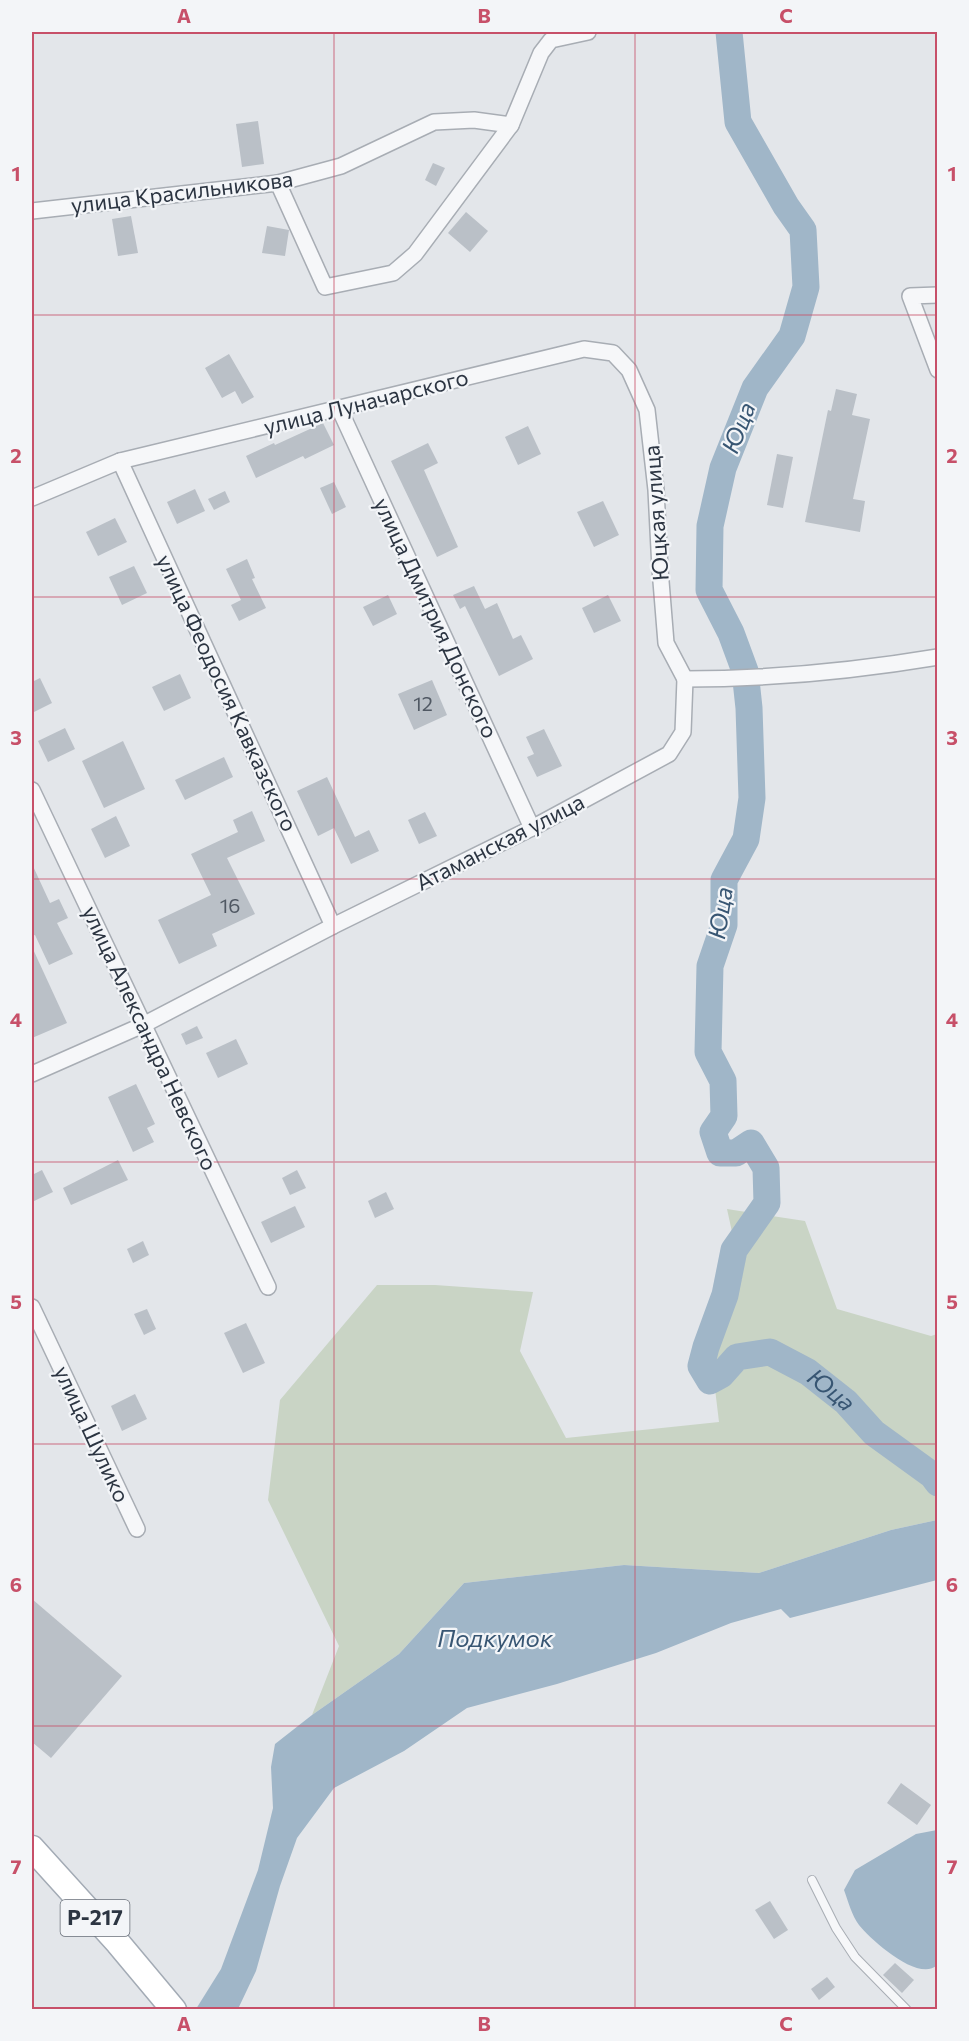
<svg xmlns="http://www.w3.org/2000/svg" width="969" height="2041" font-family="Commissioner,sans-serif">
  <style>
    .green { fill: #c9d4c5 }
    .water { fill: #a0b6c8 }
    .lines { fill: none; stroke-linecap: round; stroke-linejoin: round }
    .river { stroke: #a0b6c8; stroke-width: 27 }
    .building { fill: #bac0c7 }
    .lane-casing { stroke: #a8adb4; stroke-width: 10 }
    .street-casing { stroke: #a8adb4; stroke-width: 18 }
    .primary-casing { stroke: #a3abb5; stroke-width: 27 }
    .lane { stroke: #f6f7f9; stroke-width: 8 }
    .street { stroke: #f6f7f9; stroke-width: 15 }
    .primary { stroke: #fff; stroke-width: 24 }
    .grid { fill: none; stroke: #c75069; stroke-width: 1.5; stroke-opacity: 0.55 }
    .labels { text-anchor: middle; stroke-width: 4.5; stroke-linejoin: round; paint-order: stroke }
    .number-label { font-size: 20px; fill: #505863 }
    .shield { fill: #f3f5f8; stroke: #686f79; stroke-width: 1.5 }
    .shield-label { font-size: 21px; font-weight: bold; fill: #2c3542 }
    .street-label { font-size: 22px; fill: #2c3542; stroke: #f3f5f8 }
    .water-label { font-size: 24px; font-style: italic; fill: #385673; stroke: #f3f5f8 }
    .neatline { fill: none; stroke: #c75069; stroke-width: 2 }
    .grid-label { font-size: 20px; text-anchor: middle; font-weight: bold; fill: #c75069 }
  </style>
  <rect width="100%" height="100%" fill="#e3e6ea"/>
  <path class="green" d="M727,1209l78,12 32,88 94,27 6,-2v186l-46,10 -132,43 -135,-8 -160,18 -65,71 -87,61 27,-69 -71,-146 12,-100 97,-115h58l98,7 -13,59 46,87 153,-16 -7,-58 5,-28 25,-58z"/>
  <g class="water">
    <path d="M937,1520v60l-147,38 -9,-9 -50,14 -75,30 -99,31 -90,24 -63,43 -70,37 -37,50 -17,48 -24,85 -18,38h-42l25,-40 37,-99 15,-62 -2,-41 4,-23 37,-29 87,-61 65,-71 160,-18 135,8 132,-43z"/>
    <path d="M937,1830v135c-18,18 -66,-25 -78,-40 -7,-9 -11,-24 -15,-35l11,-20 61,-36z"/>
  </g>
  <g class="lines">
    <path class="river" id="s1" d="M729,32l9,90 48,84 17,24 3,57 -14,49 -37,52 -32,80 -13,58 -1,64 22,43 14,38 4,37 3,90 -6,41 -22,41v45l-14,41 -2,86 15,29 1,35 -11,16 7,21h16l15,-10 15,25 1,35 -33,47 -9,45 -19,52 -5,19 9,15 11,-6 16,-18 33,-5 38,20 38,30 28,31 58,42 6,8"/>
  </g>
  <g class="building">
    <path d="M258,121l6,43 -22,3 -6,-43z"/>
    <path d="M433,163l12,5 -9,18 -11,-6z"/>
    <path d="M466,212l22,19 -18,21 -22,-19z"/>
    <path d="M131,216l7,37 -20,3 -6,-37z"/>
    <path d="M267,226l22,4 -4,26 -23,-3z"/>
    <path d="M229,354l25,43 -12,7 -7,-13 -13,7 -17,-30z"/>
    <path d="M836,389l21,5 -5,21 18,4 -17,80 12,2 -5,31 -55,-10 23,-112 3,1z"/>
    <path d="M323,423l11,22 -29,14 -2,-3 -47,22 -10,-22 28,-13 1,2z"/>
    <path d="M528,426l13,28 -23,11 -13,-28z"/>
    <path d="M428,443l10,20 -14,7 34,77 -21,10 -46,-96z"/>
    <path d="M777,454l16,3 -10,51 -16,-3z"/>
    <path d="M334,482l12,25 -14,7 -12,-26z"/>
    <path d="M195,489l10,22 -28,13 -10,-22z"/>
    <path d="M225,491l5,11 -16,8 -6,-11z"/>
    <path d="M603,501l16,34 -25,12 -17,-35z"/>
    <path d="M115,518l12,24 -29,14 -12,-24z"/>
    <path d="M247,559l8,19 -3,1 14,29 -27,13 -8,-16 10,-5 -15,-31z"/>
    <path d="M134,566l13,27 -25,12 -13,-28z"/>
    <path d="M474,586l11,23 12,-6 16,36 8,-4 12,24 -34,17 -34,-70 -5,3 -7,-14z"/>
    <path d="M388,595l9,19 -24,12 -10,-19z"/>
    <path d="M608,595l13,26 -27,12 -12,-25z"/>
    <path d="M180,674l11,24 -27,13 -12,-24z"/>
    <path d="M40,678l12,25 -20,10v-31z"/>
    <path d="M432,680l15,35 -33,15 -16,-36z"/>
    <path d="M65,728l10,21 -27,13 -10,-21z"/>
    <path d="M544,729l18,37 -25,11 -10,-20 7,-3 -8,-17z"/>
    <path d="M123,741l22,48 -41,19 -22,-47z"/>
    <path d="M224,757l9,20 -48,23 -10,-20z"/>
    <path d="M327,777l28,60 14,-7 10,21 -28,13 -17,-36 -16,8 -21,-45z"/>
    <path d="M252,811l13,30 -38,17 28,56 -43,20 5,12 -38,18 -21,-44 53,-25 -20,-41 47,-22 -5,-12z"/>
    <path d="M425,812l12,24 -18,8 -11,-24z"/>
    <path d="M116,816l14,30 -25,12 -14,-29z"/>
    <path d="M32,864l18,39 9,-4 9,19 -11,5 16,31 -24,11 -14,-30 -3,1z"/>
    <path d="M32,947l35,76 -35,15z"/>
    <path d="M197,1026l6,12 -17,7 -5,-11z"/>
    <path d="M236,1039l12,25 -30,14 -12,-25z"/>
    <path d="M136,1084l19,40 -8,4 7,14 -21,10 -25,-55z"/>
    <path d="M118,1160l10,20 -57,25 -8,-17z"/>
    <path d="M42,1170l11,22 -21,10v-27z"/>
    <path d="M297,1170l9,18 -16,7 -8,-17z"/>
    <path d="M386,1192l8,17 -19,9 -7,-17z"/>
    <path d="M295,1206l10,21 -34,16 -10,-21z"/>
    <path d="M143,1241l6,14 -16,8 -6,-14z"/>
    <path d="M147,1309l9,20 -12,6 -10,-21z"/>
    <path d="M246,1323l19,40 -22,10 -19,-40z"/>
    <path d="M135,1394l12,25 -25,12 -11,-25z"/>
    <path d="M32,1599l90,77 -71,82 -19,-16z"/>
    <path d="M901,1783l30,22 -14,20 -30,-22z"/>
    <path d="M770,1901l18,29 -14,9 -19,-29z"/>
    <path d="M895,1963l19,17 -12,13 -19,-18z"/>
    <path d="M827,1977l8,10 -16,13 -8,-11z"/>
  </g>
  <g class="lines">
    <g class="lane-casing">
      <path id="lane" d="M812,1880l24,48 19,29 52,53"/>
    </g>
    <g class="street-casing">
      <g id="street">
        <path d="M278,183l47,104 68,-14 22,-19 96,-129"/>
        <path d="M32,211l246,-28 63,-17 93,-44 40,-2 37,5 30,-72 10,-13 37,-8"/>
        <path d="M938,295l-28,1 28,74"/>
        <path d="M339,408l193,420"/>
        <path d="M120,461l213,465"/>
        <path d="M32,498l88,-37 464,-112 29,4 16,17 18,40 9,80 4,79 6,74 19,36"/>
        <path d="M685,679c85,0 169,-8 253,-22"/>
        <path d="M32,790l236,497"/>
        <path d="M32,1074l111,-49 190,-99 199,-98 137,-74 14,-22 2,-53"/>
        <path d="M32,1307l105,222"/>
      </g>
    </g>
    <g class="primary-casing">
      <path id="primary" d="M32,1848l86,95 56,67"/>
    </g>
    <use href="#lane" class="lane"/>
    <use href="#street" class="street"/>
    <use href="#primary" class="primary"/>
  </g>
  <path class="grid" d="M334,32v1978M635,32v1978M32,315h906M32,597h906M32,879h906M32,1162h906M32,1444h906M32,1726h906"/>
  <g class="labels">
    <g class="number-label">
      <text x="423" y="711">12</text>
      <text x="230" y="913">16</text>
    </g>
    <rect class="shield" x="60.5" y="1900" width="69" height="36" rx="4.5"/>
    <g class="shield-label">
      <text x="95" y="1925">Р-217</text>
    </g>
    <g class="street-label">
      <text transform="translate(182 192) rotate(-7)" y="8">улица Красильникова</text>
      <text transform="translate(366 402) rotate(-14)" y="8">улица Луначарского</text>
      <text transform="translate(656 513) rotate(-94)" y="8">Юцкая улица</text>
      <text transform="translate(436 618) rotate(65)" y="8">улица Дмитрия Донского</text>
      <text transform="translate(227 693) rotate(65)" y="8">улица Феодосия Кавказского</text>
      <text transform="translate(500 842) rotate(-27)" y="8">Атаманская улица</text>
      <text transform="translate(150 1038) rotate(65)" y="8">улица Александра Невского</text>
      <text transform="translate(92 1434) rotate(65)" y="8">улица Шулико</text>
    </g>
    <g class="water-label">
      <text transform="translate(739 428) rotate(-69)" y="8">Юца</text>
      <text transform="translate(721 913) rotate(-81)" y="8">Юца</text>
      <text dy="8" stroke="none"><textPath href="#s1" startOffset="1622">Юца</textPath></text>
      <text x="495" y="1647">Подкумок</text>
    </g>
  </g>
  <rect width="969" height="2041" fill="none" stroke="#f3f5f8" stroke-width="66"/>
  <rect x="33" y="33" width="903" height="1975" class="neatline"/>
  <g class="grid-label">
    <text x="184" y="23">A</text>
    <text x="484" y="23">B</text>
    <text x="786" y="23">C</text>
    <text x="16" y="181">1</text>
    <text x="952" y="181">1</text>
    <text x="16" y="463">2</text>
    <text x="952" y="463">2</text>
    <text x="16" y="745">3</text>
    <text x="952" y="745">3</text>
    <text x="16" y="1027">4</text>
    <text x="952" y="1027">4</text>
    <text x="16" y="1309">5</text>
    <text x="952" y="1309">5</text>
    <text x="16" y="1592">6</text>
    <text x="952" y="1592">6</text>
    <text x="16" y="1874">7</text>
    <text x="952" y="1874">7</text>
    <text x="184" y="2031">A</text>
    <text x="484" y="2031">B</text>
    <text x="786" y="2031">C</text>
  </g>
</svg>
